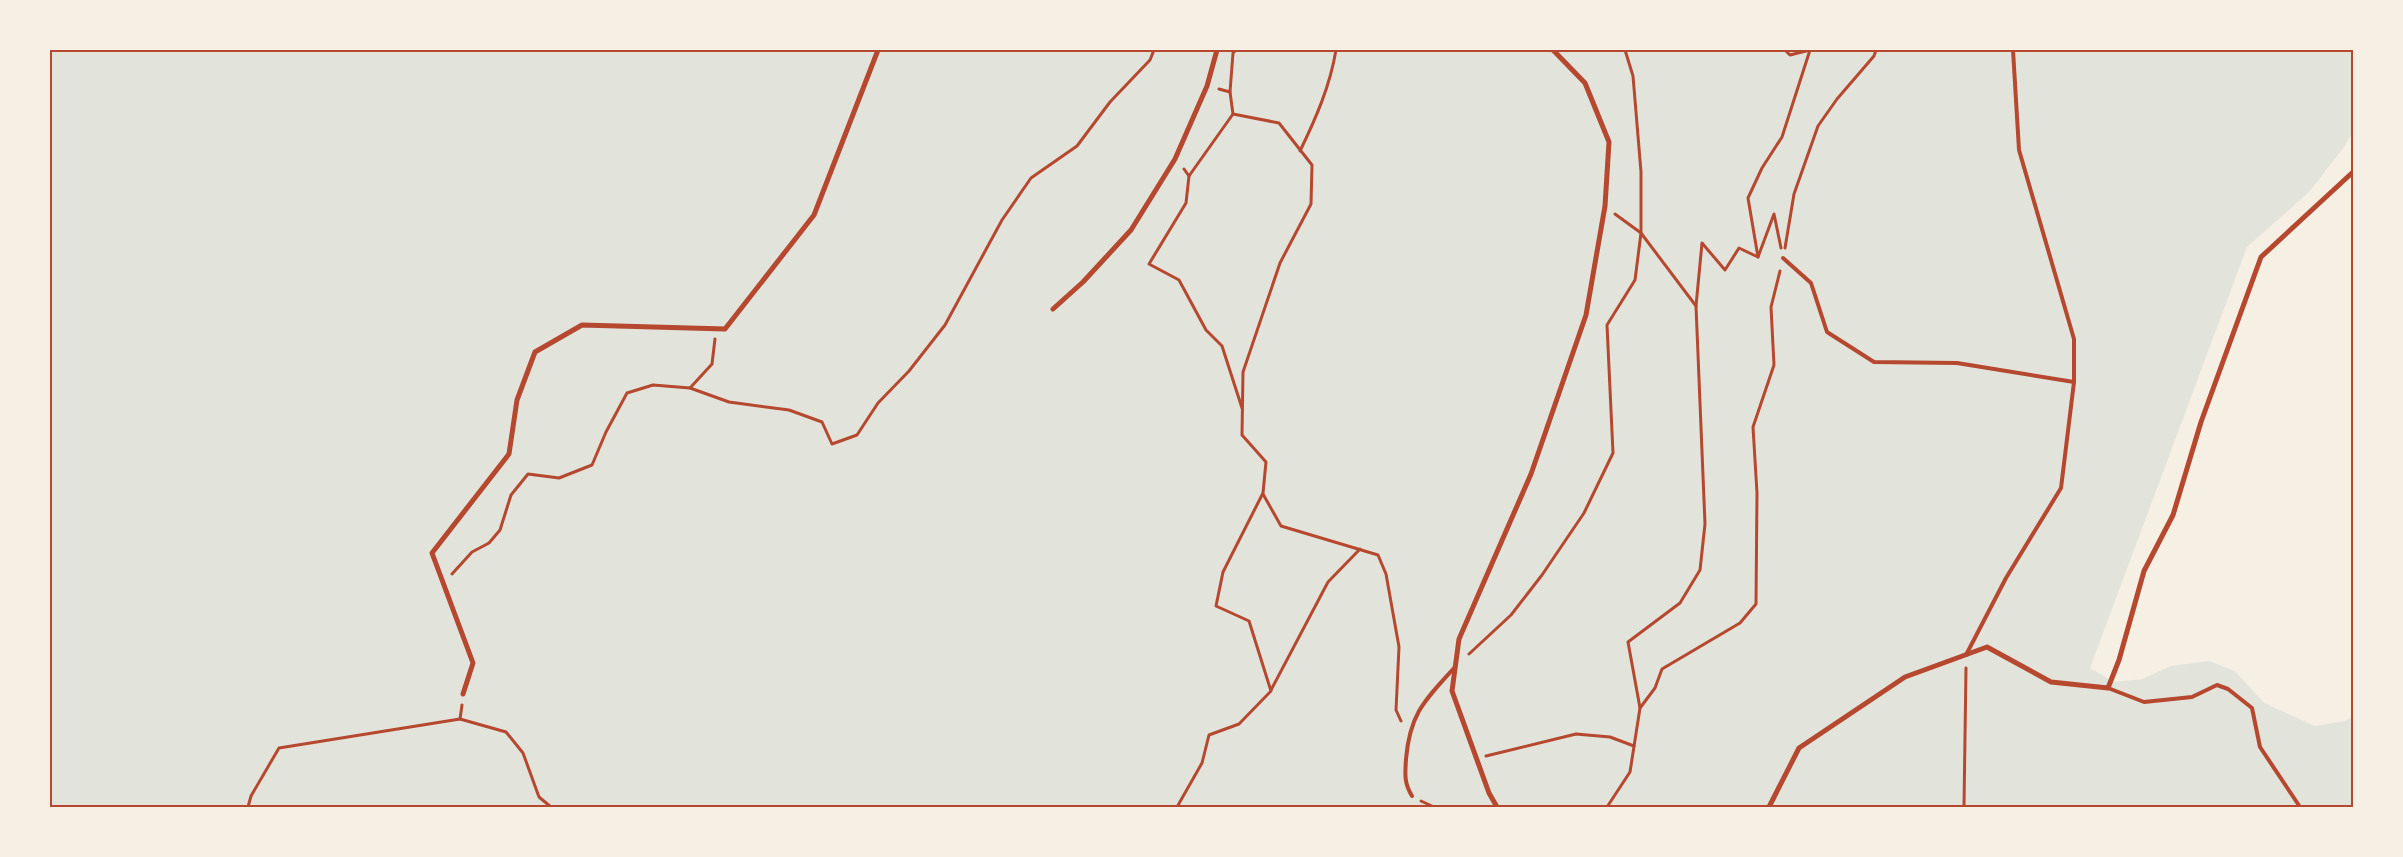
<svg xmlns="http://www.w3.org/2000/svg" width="2403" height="857" font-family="'Fira Sans Condensed',sans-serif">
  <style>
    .green { fill: #e2e4dc }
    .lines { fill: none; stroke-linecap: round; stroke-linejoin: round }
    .path { stroke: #b5482f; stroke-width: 3 }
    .service { stroke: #b5482f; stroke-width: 4 }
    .minor { stroke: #b5482f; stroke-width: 5 }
    .neatline { fill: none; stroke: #b5482f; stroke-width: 2 }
  </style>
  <rect width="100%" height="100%" fill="#f6efe4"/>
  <path class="green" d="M50,50h2303v82l-9,15 -35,45 -62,55 -157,421 24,14 28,-3 29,-13 38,-5 26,10 29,32 51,23 30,-5 8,-4v90h-2303z"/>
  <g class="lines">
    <g class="path">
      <path d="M1785,50l5,5 20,-5"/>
      <path d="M1230,92l3,-39 3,-3"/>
      <path d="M1300,151c16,-33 30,-65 36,-101"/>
      <path d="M1184,169l5,7 -3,27 -37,61 30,16 27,50 16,16 20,62"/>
      <path d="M1189,176l44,-62"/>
      <path d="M1615,214l26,19 55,73 6,-63 23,27 14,-22 19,9 16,-43 7,34"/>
      <path d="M1785,248l9,-54 24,-68 19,-27 37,-43 2,-6"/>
      <path d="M1758,257l-10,-59 14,-30 20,-31 28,-87"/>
      <path d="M690,388l39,14 60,8 33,12 10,22 25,-9 21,-32 31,-32 36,-46 57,-105 29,-42 46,-32 33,-44 40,-42 4,-10"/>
      <path d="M1263,494l18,32 97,29 8,19 13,73 -3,63 5,11"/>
      <path d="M452,574l20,-22 17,-9 11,-13 11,-35 17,-21 31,4 33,-13 14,-33 21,-39 26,-8 37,3 22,-24 3,-25"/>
      <path d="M1469,654l42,-39 31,-40 42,-62 29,-60 -6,-128 28,-45 6,-47v-61l-8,-96 -8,-26"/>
      <path d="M1271,690l57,-108 32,-33"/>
      <path d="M1640,708l15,-20 7,-19 78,-46 16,-19 1,-111 -4,-66 21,-62 -3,-58 9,-36"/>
      <path d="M460,719l46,13 17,21 16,44 12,10"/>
      <path d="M1486,756l90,-22 34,3 24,9"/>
      <path d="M1421,801l13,6"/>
      <path d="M248,807l3,-11 28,-48 181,-29 2,-14"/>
      <path d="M1177,807l25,-44 7,-28 30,-11 32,-33 -22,-70 -33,-15 7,-34 40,-79 3,-31 -24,-27 1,-63 37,-109 31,-59 1,-39 -33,-42 -46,-9 -3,-22 -11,-3"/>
      <path d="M1607,807l23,-35 10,-64 -12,-66 52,-39 20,-33 5,-46 -9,-218"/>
      <path d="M1964,807l2,-139"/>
    </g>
    <g class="service">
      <path d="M1783,258l28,25 16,49 47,30 83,1 117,19"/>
      <path d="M1966,655l40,-77 55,-90 13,-106v-43l-55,-189 -6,-100"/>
      <path d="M2108,688l36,14 48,-5 25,-12 11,4 24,19 8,39 40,60"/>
      <path d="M1412,796c-8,-13 -7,-22 -6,-37 4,-46 19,-59 49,-92"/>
    </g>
    <g class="minor">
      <path d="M1053,309l30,-27 48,-52 44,-71 32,-73 10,-36"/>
      <path d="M463,694l10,-31 -41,-110 77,-99 8,-54 18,-48 47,-27 143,4 89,-114 64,-165"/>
      <path d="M1497,807l-8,-14 -37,-102 7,-52 72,-165 55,-159 19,-109 4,-64 -24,-59 -32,-33"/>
      <path d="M1769,807l30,-59 106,-71 82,-30 64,35 57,6 11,-28 25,-89 29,-56 28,-93 60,-165 92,-85"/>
    </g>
  </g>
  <rect width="2403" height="857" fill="none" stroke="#f6efe4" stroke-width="102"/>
  <rect x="51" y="51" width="2301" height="755" class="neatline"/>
</svg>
